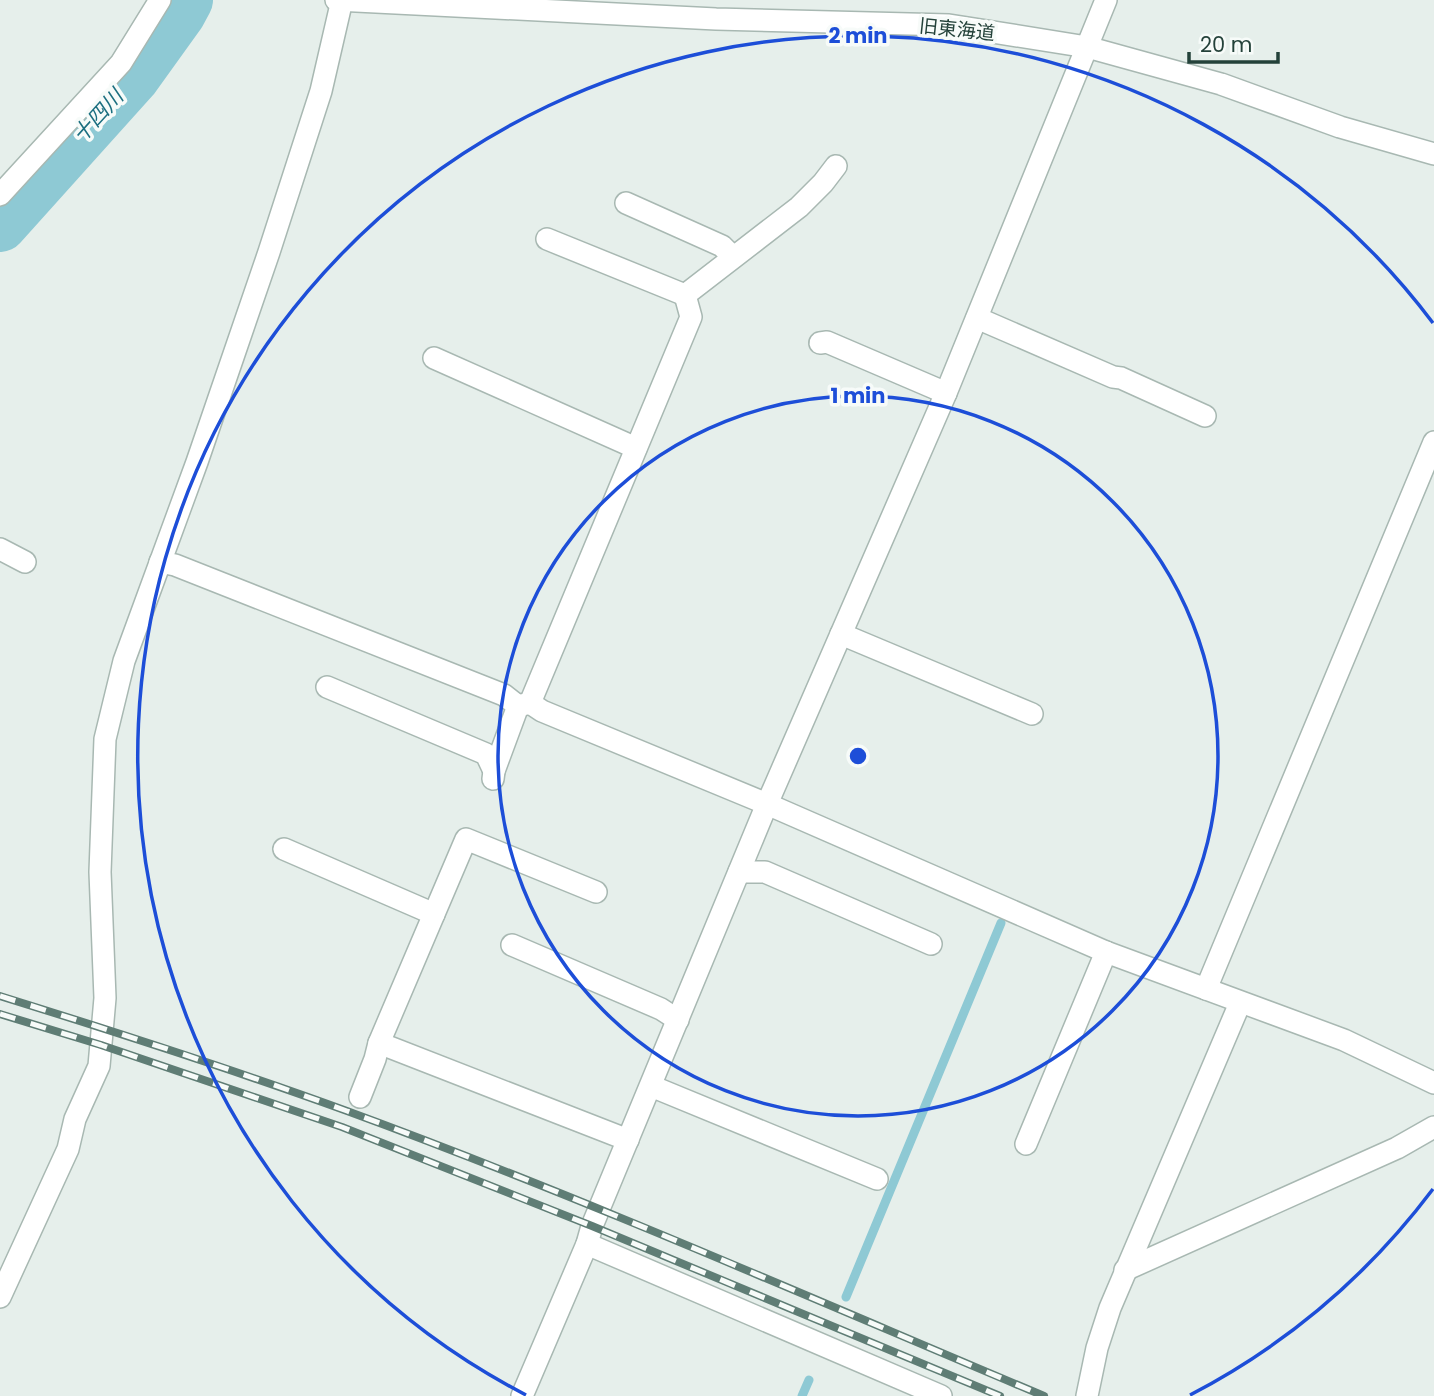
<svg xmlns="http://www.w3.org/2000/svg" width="1434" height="1396" font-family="Poppins,'Noto Sans JP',sans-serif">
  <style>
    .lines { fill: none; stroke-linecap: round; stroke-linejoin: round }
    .stream { stroke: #8ec9d4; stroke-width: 9 }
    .river { stroke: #8ec9d4; stroke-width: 54 }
    .minor-casing { stroke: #a8b8b2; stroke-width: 24 }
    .minor { stroke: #fff; stroke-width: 21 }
    .rail-casing { stroke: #5f7d75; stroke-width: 8 }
    .rail { stroke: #f7fbf9; stroke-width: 5; stroke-dasharray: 16; stroke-linecap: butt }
    .ring { fill: none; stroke: #1d4ed8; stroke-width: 3.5 }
    .labels { text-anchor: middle; stroke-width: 7; stroke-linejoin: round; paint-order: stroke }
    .street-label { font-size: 19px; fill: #24423a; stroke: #f7fbf9 }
    .water-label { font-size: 21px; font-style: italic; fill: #1c6f80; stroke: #f7fbf9 }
    .centre { fill: #1d4ed8; stroke: #f7fbf9; stroke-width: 3.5 }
    .ring-label { font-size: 21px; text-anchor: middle; font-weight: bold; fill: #1d4ed8; stroke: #f7fbf9; stroke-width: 7; stroke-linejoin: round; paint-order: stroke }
  </style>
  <rect width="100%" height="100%" fill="#e6efeb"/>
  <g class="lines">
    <g class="stream">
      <path d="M846,1297l155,-374"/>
      <path d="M802,1396l7,-16"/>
    </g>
    <path class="river" d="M0,225l133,-148 46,-64 7,-13"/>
    <g class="minor-casing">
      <g id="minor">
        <path d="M336,0l380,19 233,6 138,22 134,37 119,43 94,27"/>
        <path d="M0,195l121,-132 39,-63"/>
        <path d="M626,203l96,43 11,11"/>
        <path d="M547,239l138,56"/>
        <path d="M977,318l136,59 8,1 84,38"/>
        <path d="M820,343l7,-1 119,51"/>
        <path d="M434,358l202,90"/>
        <path d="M0,549l25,13"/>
        <path d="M160,562l15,3 329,130 14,11 12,-3"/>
        <path d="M841,634l191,80"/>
        <path d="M327,687l159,67 8,17"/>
        <path d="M530,703l12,8 225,93 339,148 238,88 90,43"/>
        <path d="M530,703l161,-386 -6,-22 114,-88 24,-24 13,-17"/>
        <path d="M493,779l1,-8 24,-65"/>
        <path d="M284,849l150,65"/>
        <path d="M739,872h26l166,72"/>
        <path d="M512,945l149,64 17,11"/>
        <path d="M1206,989l228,-547"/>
        <path d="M379,1043l249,97"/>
        <path d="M651,1086l226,93"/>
        <path d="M360,1097l15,-38 4,-16 87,-204 130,53"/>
        <path d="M1026,1144l80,-192"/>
        <path d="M587,1244l354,152"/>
        <path d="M1125,1270l272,-122 37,-21"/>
        <path d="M0,1297l68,-148 7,-30 24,-53 6,-68 -5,-126 5,-133 19,-78 73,-199 72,-210 52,-161 21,-91"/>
        <path d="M522,1396l65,-152 5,-18 175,-422 179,-411 160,-393"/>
        <path d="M1087,1396l10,-48 13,-40 130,-305"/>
      </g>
    </g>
    <use href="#minor" class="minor"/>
    <g class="rail-casing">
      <g id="rail">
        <path d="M0,996c116,36 232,73 347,115 235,86 466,188 697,285"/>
        <path d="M0,1014l101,31 241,82 250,99 408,170"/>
      </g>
    </g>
    <use href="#rail" class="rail"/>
  </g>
  <g class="ring">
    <circle cx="858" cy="756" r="360"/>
    <path d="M1433 1189A720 720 0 0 1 1190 1395M526 1395A720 720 0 1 1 1433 323"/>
  </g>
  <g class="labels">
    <g class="street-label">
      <text transform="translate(957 29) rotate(6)" y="7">旧東海道</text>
    </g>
    <g class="water-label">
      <text transform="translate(98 116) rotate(-48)" y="7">十四川</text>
    </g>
  </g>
  <circle cx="858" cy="756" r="10" class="centre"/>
  <g class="ring-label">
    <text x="858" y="43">2 min</text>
    <text x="858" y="403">1 min</text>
  </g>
  <path d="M1189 52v10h89v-10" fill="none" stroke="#24423a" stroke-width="3.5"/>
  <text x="1200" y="52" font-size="21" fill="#24423a" stroke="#f7fbf9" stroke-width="5" paint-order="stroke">20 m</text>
</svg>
